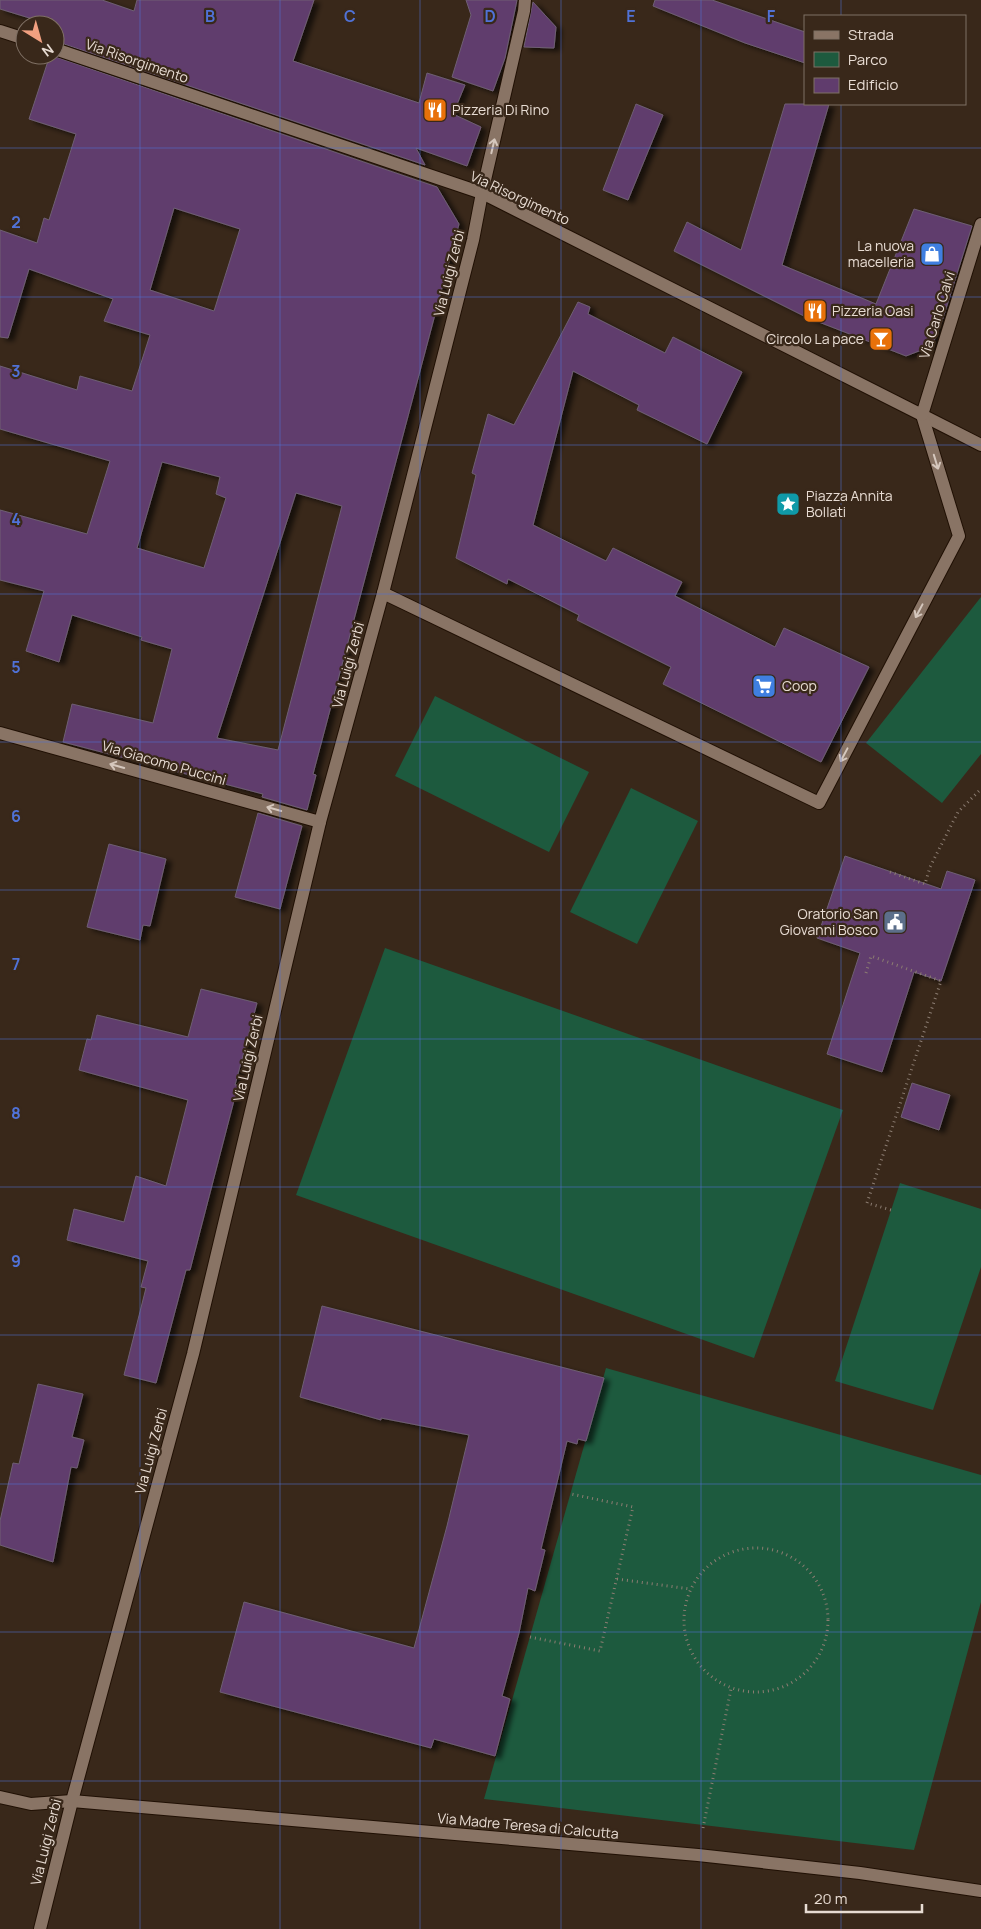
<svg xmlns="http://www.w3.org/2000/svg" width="981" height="1929" font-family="Manrope,sans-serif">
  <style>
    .green { fill: #1d5a3e }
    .building { fill: #603c6d; stroke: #6e5f73; fill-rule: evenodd; filter: url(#shadow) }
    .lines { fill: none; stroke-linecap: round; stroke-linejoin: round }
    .street-casing { stroke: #201004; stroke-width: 14 }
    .secondary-casing { stroke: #201004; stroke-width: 14 }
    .path { stroke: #8c7d72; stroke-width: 3; stroke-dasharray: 1 4; stroke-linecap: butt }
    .street { stroke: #897465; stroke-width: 12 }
    .secondary { stroke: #897465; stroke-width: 12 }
    .oneway { stroke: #d5c7bd }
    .grid { fill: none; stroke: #5072d7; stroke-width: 1; stroke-opacity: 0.55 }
    .labels { text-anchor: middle; stroke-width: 4.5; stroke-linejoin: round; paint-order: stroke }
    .street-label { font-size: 14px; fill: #e8dcd3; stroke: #39281a }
    .poi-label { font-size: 14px; fill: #e8dcd3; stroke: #39281a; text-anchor: start }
    .grid-label { font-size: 16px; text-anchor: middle; font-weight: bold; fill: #5072d7; stroke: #39281a; stroke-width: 4.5; stroke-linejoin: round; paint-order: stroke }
  </style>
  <defs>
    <filter id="shadow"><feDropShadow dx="5.5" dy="3" stdDeviation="2.5" flood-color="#0009"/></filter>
  </defs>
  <rect width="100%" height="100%" fill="#39281a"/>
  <g class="green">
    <path d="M981,597v157l-39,49 -76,-60z"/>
    <path d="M435,696l154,76 -40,80 -154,-76z"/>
    <path d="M631,788l67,33 -61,123 -67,-32z"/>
    <path d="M385,948l458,162 -89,248 -458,-163z"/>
    <path d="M900,1183l81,26v58l-48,143 -98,-29z"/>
    <path d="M606,1368l375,107v127l-67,248 -430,-51z"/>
  </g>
  <g class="building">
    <path d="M0,0h102l32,11 3,-11h177l-21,61 126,42 8,-30 38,12 -12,29 28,13 -14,39 -51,-18 9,17 -370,-124 4,-14 -59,-18z"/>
    <path d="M466,0h51l-12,58 -12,33 -41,-14 19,-62z"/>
    <path d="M655,0h57l93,32v31l-60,-20 -92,-37z"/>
    <path d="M533,2l23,25 -2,21 -30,-1z"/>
    <path d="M50,55l387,132 22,37 -146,550 3,1 -9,35 -45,-13 1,-3 -200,-52 9,-38 81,19 19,-74 -31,-9 1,-3 -70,-22 -13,47 -33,-11 18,-60 -44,-11v-70l87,24 23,-73 -110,-32v-63l77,24 3,-14 52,15 18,-56 -46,-14 9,-22 -84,-30 -21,69 -8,-1v-107l37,13 7,-25 5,2 27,-86 -47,-15zM174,208l66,21 -26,82 -64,-21zM162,462l58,15 -4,17 10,4 -22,70 -67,-20zM296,493l46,13 -64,244 -61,-12z"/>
    <path d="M636,104l27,11 -35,85 -25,-10z"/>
    <path d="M785,104h44l-47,161 94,39 38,-95 58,17 -29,92 -11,28 -26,10 -100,-39 -132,-66 13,-29 54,28z"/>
    <path d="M578,302l12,5 -2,7 77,39 8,-16 69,35 -35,72 -70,-34 2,-5 -66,-34 -40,154 73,36 7,-13 69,34 -7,14 100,51 9,-19 85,39 -48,95 -158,-78 8,-17 -94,-47 2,-5 -71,-36 -1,5 -51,-26 20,-83 -4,-2 16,-59 26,11z"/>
    <path d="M258,813l44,13 -22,83 -45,-12z"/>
    <path d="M109,844l57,15 -16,67 -7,-1 -3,15 -53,-13z"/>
    <path d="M845,856l96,33 6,-18 28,9 -34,101 -27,-9 -32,100 -55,-18 33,-101 -43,-15z"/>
    <path d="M201,989l56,14 -22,82h3l-48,185h-4l-30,113 -32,-8 22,-87 -5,-1 7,-26 -81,-21 7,-31 50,13 12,-46 30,10 22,-86 -109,-30 8,-31 4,1 6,-25 91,22z"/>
    <path d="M912,1083l38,12 -11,35 -38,-13z"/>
    <path d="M322,1306l282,72 -18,63 -8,-2 -1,5 -10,-3 -26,108 4,1 -10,41 -7,-3 -9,45 -17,63 8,3 -15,57 -61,-17 -3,9 -211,-56 24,-90 170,46 33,-122 22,-91 -88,-17v2l-81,-23z"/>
    <path d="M38,1384l45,10 -11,43 12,3 -7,28 -6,-1 -18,95 -53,-17v-24l13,-58 6,1z"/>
  </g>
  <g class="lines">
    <g class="street-casing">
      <g id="street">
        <path d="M482,193l42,-182 1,-11"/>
        <path d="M922,415l59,30"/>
        <path d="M383,593l436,210 140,-267 -37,-121"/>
        <path d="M0,733l320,89"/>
        <path d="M0,1797l31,7 41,-3"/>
      </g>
    </g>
    <g class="secondary-casing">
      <g id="secondary">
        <path d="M0,31l25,8"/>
        <path d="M55,49l427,144 440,222 59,-191"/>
        <path d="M72,1801l626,54 162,18 121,18"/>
        <path d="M40,1929l32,-128 121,-447 127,-532 63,-229 90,-353 9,-47"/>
      </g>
    </g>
    <g class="path">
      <path d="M890,872l35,12 5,-17 28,-55 23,-23"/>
      <path d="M866,973l5,-17 70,25 -74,222 24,7"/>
      <circle cx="756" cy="1620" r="72"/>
      <path d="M617,1579l73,10"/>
      <path d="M530,1637l70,14 33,-144 -62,-13"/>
      <path d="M703,1828l28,-139"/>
    </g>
    <use href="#street" class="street"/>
    <use href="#secondary" class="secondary"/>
  </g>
  <defs><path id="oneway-shaft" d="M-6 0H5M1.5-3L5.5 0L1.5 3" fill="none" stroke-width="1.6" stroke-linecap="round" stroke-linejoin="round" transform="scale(1.25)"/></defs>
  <g class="oneway">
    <use href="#oneway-shaft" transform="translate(493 146) rotate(-77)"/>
    <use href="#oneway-shaft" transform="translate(936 462) rotate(73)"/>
    <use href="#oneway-shaft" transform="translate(919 611) rotate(118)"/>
    <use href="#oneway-shaft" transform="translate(844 755) rotate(118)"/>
    <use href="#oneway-shaft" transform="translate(117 766) rotate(-164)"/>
    <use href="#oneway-shaft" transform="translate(274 809) rotate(-164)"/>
  </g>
  <path class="grid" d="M140,0v1929M280,0v1929M420,0v1929M561,0v1929M701,0v1929M841,0v16M841,104v1825M0,148h981M0,297h981M0,445h981M0,594h981M0,742h981M0,890h981M0,1039h981M0,1187h981M0,1335h981M0,1484h981M0,1632h981M0,1781h981"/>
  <defs>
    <g id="restaurant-square" transform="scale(1.25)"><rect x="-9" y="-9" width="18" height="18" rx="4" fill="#e8710a" stroke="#39281a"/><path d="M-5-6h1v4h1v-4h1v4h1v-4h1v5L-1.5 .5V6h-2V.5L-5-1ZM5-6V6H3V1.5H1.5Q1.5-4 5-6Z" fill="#fff"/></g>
    <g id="shop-square" transform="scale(1.25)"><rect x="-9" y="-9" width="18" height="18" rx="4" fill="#3f7fe0" stroke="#39281a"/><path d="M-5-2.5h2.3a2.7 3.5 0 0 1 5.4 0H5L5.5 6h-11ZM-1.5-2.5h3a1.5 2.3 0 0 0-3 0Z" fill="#fff"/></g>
    <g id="bar-square" transform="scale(1.25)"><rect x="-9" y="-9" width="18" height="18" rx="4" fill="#e8710a" stroke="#39281a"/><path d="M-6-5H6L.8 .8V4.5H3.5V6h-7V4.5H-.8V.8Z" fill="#fff"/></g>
    <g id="sight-square" transform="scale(1.25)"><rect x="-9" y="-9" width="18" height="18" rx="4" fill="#0f9aa8" stroke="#39281a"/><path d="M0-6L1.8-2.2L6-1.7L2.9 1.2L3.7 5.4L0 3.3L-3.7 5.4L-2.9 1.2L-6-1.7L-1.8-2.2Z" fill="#fff"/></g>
    <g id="supermarket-square" transform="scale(1.25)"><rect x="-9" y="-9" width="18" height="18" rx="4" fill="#3f7fe0" stroke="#39281a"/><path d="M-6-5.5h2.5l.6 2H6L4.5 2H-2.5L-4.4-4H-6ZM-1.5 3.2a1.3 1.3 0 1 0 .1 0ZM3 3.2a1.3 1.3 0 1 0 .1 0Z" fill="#fff"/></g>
    <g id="civic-square" transform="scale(1.25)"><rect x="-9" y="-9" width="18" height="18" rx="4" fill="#5c6f8a" stroke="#39281a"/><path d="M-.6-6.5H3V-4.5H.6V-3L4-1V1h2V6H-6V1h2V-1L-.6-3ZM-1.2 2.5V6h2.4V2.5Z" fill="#fff"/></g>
  </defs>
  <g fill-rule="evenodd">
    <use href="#restaurant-square" x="435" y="110"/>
    <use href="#shop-square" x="932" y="254"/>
    <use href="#restaurant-square" x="815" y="311"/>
    <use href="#bar-square" x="881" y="339"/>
    <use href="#sight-square" x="788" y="504"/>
    <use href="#supermarket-square" x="764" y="686"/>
    <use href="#civic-square" x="895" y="922"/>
  </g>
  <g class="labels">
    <g class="street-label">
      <text transform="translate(137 61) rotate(19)" y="5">Via Risorgimento</text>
      <text transform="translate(520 198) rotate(25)" y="5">Via Risorgimento</text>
      <text transform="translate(449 273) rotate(-76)" y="5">Via Luigi Zerbi</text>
      <text transform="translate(937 315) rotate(-73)" y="5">Via Carlo Calvi</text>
      <text transform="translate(348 665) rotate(-75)" y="5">Via Luigi Zerbi</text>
      <text transform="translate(164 763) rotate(16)" y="5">Via Giacomo Puccini</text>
      <text transform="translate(248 1058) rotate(-77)" y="5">Via Luigi Zerbi</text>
      <text transform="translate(151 1451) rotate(-75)" y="5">Via Luigi Zerbi</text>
      <text transform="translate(528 1826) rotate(5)" y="5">Via Madre Teresa di Calcutta</text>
      <text transform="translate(46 1842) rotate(-76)" y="5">Via Luigi Zerbi</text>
    </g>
    <g class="poi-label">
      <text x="452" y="115">Pizzeria Di Rino</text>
      <text x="914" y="251" text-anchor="end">La nuova<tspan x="914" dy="16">macelleria</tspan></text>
      <text x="832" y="316">Pizzeria Oasi</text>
      <text x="864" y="344" text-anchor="end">Circolo La pace</text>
      <text x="806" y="501">Piazza Annita<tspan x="806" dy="16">Bollati</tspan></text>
      <text x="782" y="691">Coop</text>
      <text x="878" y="919" text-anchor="end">Oratorio San<tspan x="878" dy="16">Giovanni Bosco</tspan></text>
    </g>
  </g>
  <g class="grid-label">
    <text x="210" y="22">B</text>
    <text x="350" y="22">C</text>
    <text x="490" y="22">D</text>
    <text x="631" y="22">E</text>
    <text x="771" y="22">F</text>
    <text x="16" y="228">2</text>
    <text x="16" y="377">3</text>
    <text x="16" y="525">4</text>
    <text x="16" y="673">5</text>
    <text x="16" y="822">6</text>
    <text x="16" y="970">7</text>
    <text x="16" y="1119">8</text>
    <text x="16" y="1267">9</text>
  </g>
  <rect x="804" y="15" width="162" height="90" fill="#39281a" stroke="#7f7064"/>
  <rect x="814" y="31" width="25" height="8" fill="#897465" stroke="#7f7064"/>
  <text x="848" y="40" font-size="15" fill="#e8dcd3">Strada</text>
  <rect x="814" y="52" width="25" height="15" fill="#1d5a3e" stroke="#7f7064"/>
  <text x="848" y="65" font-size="15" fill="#e8dcd3">Parco</text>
  <rect x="814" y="78" width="25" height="15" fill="#603c6d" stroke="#7f7064"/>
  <text x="848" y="90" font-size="15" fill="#e8dcd3">Edificio</text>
  <g transform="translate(40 40) rotate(143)"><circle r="24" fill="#39281a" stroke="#7f7064"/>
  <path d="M0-4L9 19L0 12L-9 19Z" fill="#f2a080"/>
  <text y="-8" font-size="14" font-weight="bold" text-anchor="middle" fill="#e8dcd3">N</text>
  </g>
  <path d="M806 1904v8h116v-8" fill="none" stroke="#e8dcd3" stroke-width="2.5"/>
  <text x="814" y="1904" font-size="15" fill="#e8dcd3" stroke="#39281a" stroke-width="4" paint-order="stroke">20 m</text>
</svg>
